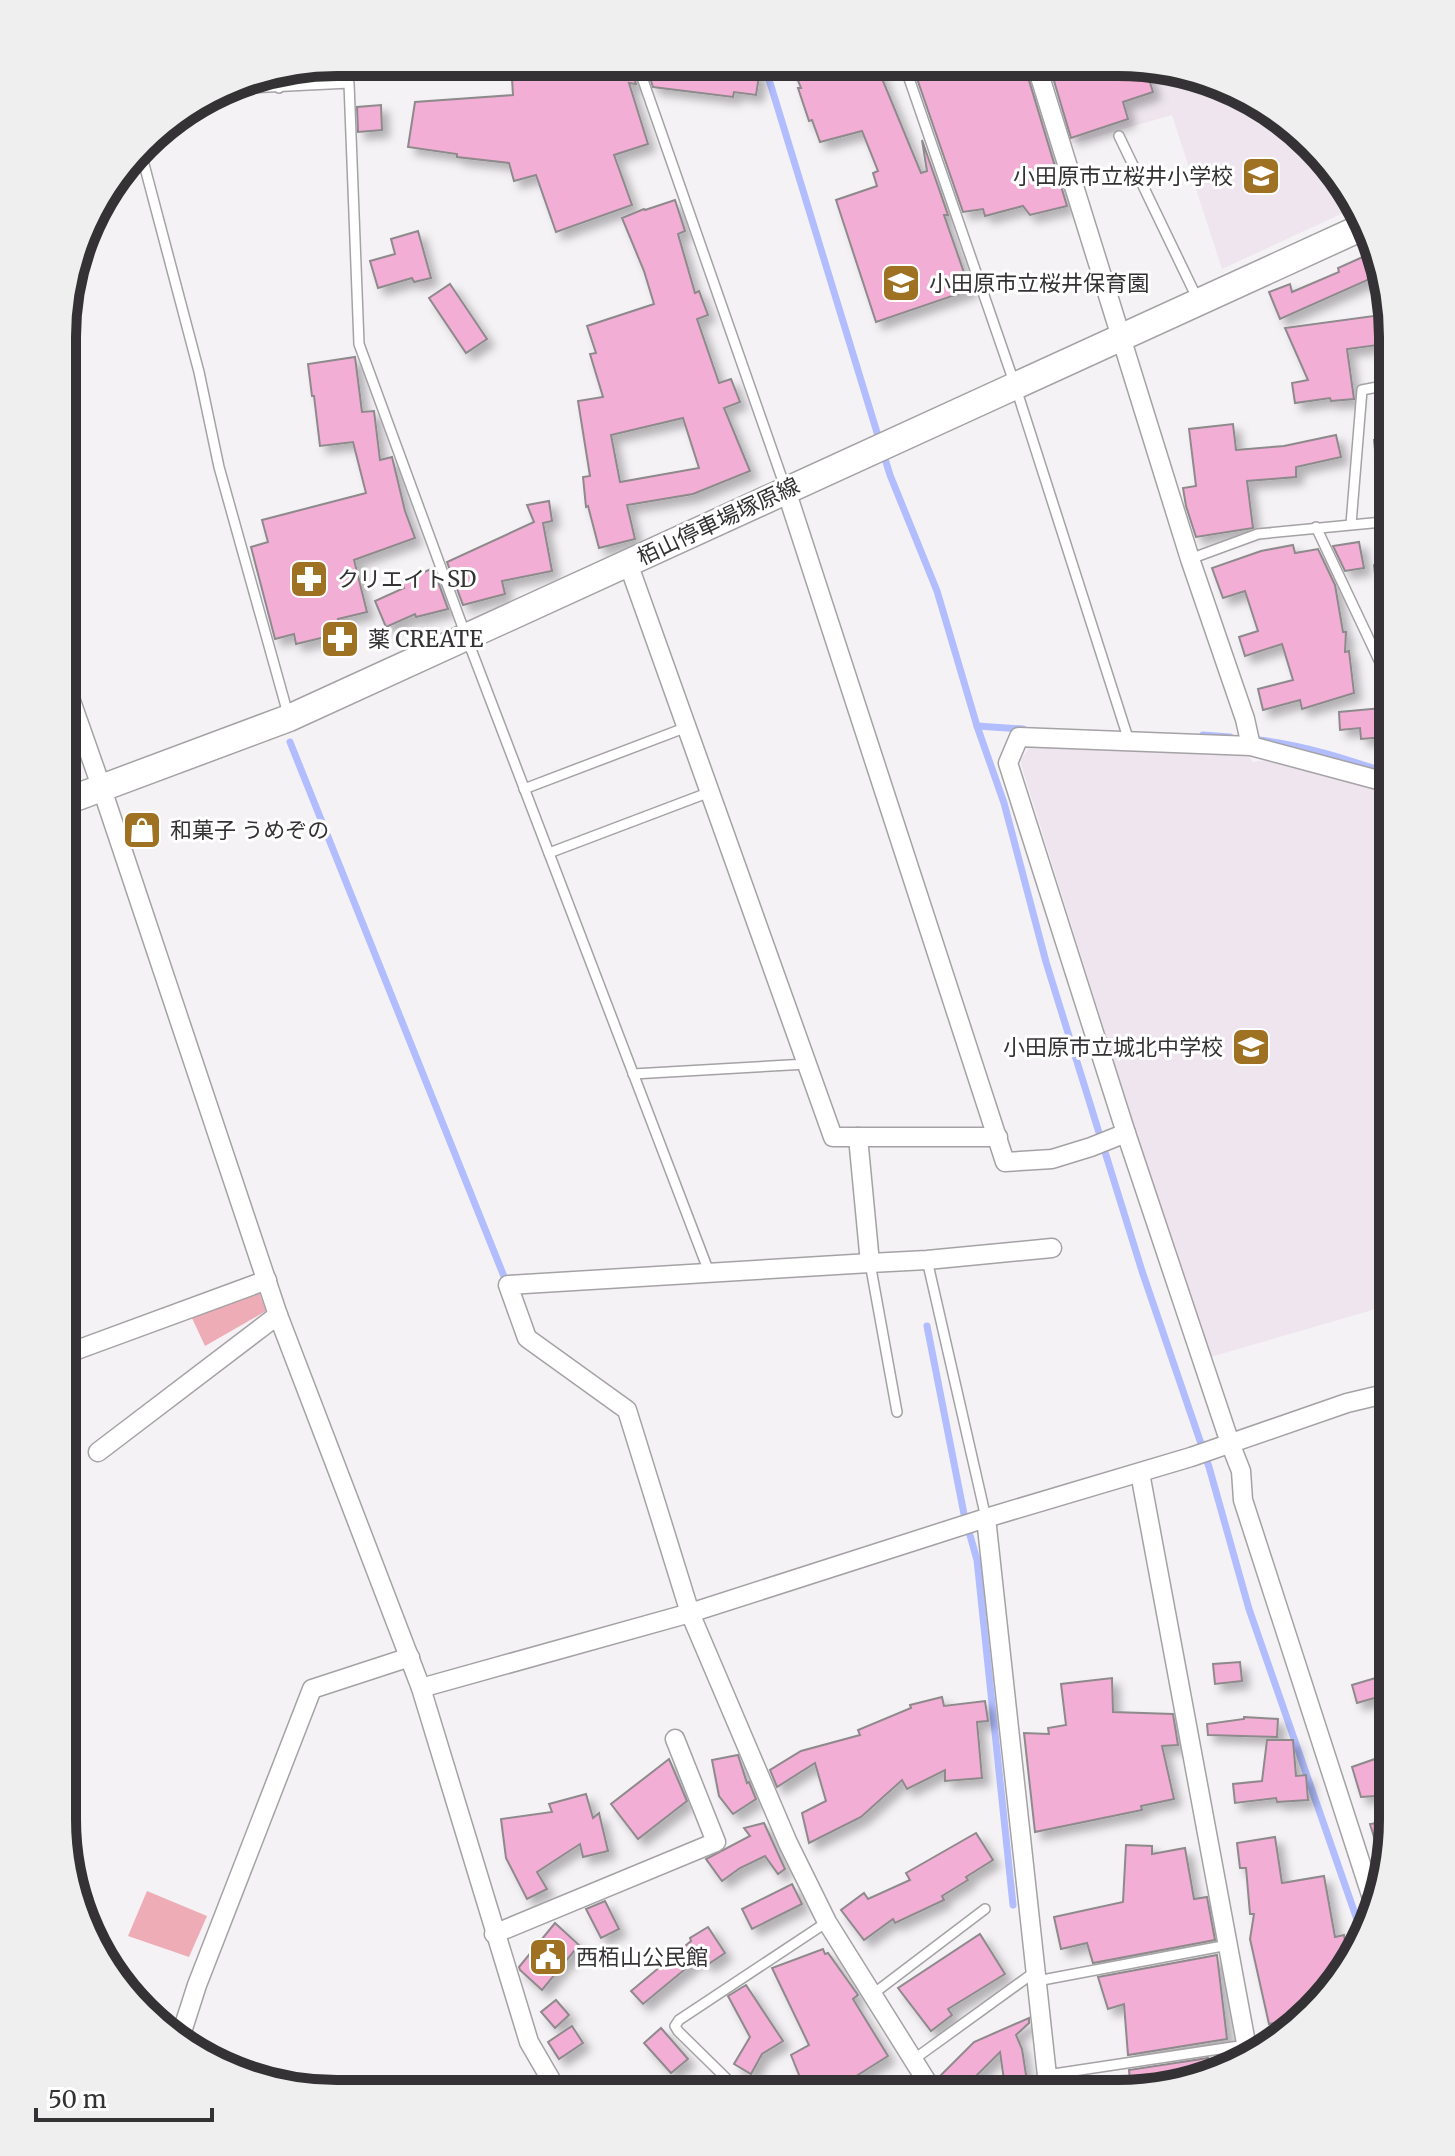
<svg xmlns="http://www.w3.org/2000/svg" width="1455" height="2156" font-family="Merriweather,'Noto Sans JP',serif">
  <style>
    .built { fill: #eee5ef }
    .green { fill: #eeacb7 }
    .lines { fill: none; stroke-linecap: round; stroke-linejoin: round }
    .stream { stroke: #b1bdfe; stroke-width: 7 }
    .building { fill: #f2aed4; stroke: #8e8a8c; stroke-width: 2; fill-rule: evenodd; filter: url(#shadow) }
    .lane-casing { stroke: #a5a2a5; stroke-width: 12 }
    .street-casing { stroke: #a5a2a5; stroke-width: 21 }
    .secondary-casing { stroke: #a5a2a5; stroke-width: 29 }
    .lane { stroke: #fff; stroke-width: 9 }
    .street { stroke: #fff; stroke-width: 18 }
    .secondary { stroke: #fff; stroke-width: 26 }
    .labels { text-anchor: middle; stroke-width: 6; stroke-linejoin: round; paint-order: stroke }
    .poi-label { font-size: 22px; fill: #343234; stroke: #fff; text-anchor: start }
    .street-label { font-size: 22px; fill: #343234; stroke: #fff }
    .rim { fill: none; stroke: #343234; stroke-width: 10 }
  </style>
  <defs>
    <filter id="shadow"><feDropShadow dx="7" dy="7" stdDeviation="4" flood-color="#0004"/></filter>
  </defs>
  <rect width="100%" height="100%" fill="#f5f2f5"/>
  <g class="built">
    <path d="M1042,64h113l130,54 69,90 -132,61 -50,-154 -104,30z"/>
    <path d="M1032,744l210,5 11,13 25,-4 115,31v515l-186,54 -187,-597z"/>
  </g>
  <g class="green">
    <path d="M259,1292l7,19 -61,35 -14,-30z"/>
    <path d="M147,1891l60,25 -18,41 -61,-21z"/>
  </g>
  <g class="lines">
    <g class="stream">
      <path d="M764,63l126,412 47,116 40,135 27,77 42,159 96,309 67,196 40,142 112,322"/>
      <path d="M977,726l46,3"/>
      <path d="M1203,735l27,2"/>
      <path d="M1259,740c45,5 91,20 134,35"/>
      <path d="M290,742l215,537 8,-1"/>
      <path d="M927,1326l37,188 13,46 36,345"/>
    </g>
  </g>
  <g class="building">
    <path d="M511,63h119l6,21 -7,-1 19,61 -34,11 18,50 -76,27 -20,-57 -22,6 -5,-18 -52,-6v-3l-49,-7 7,-45 98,-7z"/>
    <path d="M645,63h31l65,9 1,-4 18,2 -4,25 -22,-3 -1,5 -80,-10z"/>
    <path d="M791,63l85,1 45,109 6,-2 -5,-31 26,75h-4l26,75 -94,32 -40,-122 41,-14 -4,-13 5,-2 -16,-40 -42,11 -8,-22 -3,1 -11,-33h3z"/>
    <path d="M912,64h112l43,142 -37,9 -7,-9 -38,10 -2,-7 -20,3z"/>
    <path d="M1049,64h95l9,28 -30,10 5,17 -57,19z"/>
    <path d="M381,105l1,25 -24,2 -1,-25z"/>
    <path d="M675,200l10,31 -7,3 17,59 4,-2 9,24 -11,4 22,64 12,-4 9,23 -16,6 26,63 -57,23 -66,11 8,34 -36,9 -11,-42 -2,1 -3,-30 7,-1 -12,-75 25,-4 -13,-43 6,-1 -9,-27 67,-22 -10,-33 -22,-53 22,-9 1,1zM683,418l16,50 -79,14 -9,-47z"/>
    <path d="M418,231l13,47 -17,4 -2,-4 -34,10 -8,-27 25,-7 -4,-15z"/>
    <path d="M1376,251l5,23 -101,45 -11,-27 21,-8 2,8 47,-20 -1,-4z"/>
    <path d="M450,284l37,55 -21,14 -37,-55z"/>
    <path d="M1388,314l5,29 -46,6 7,50 -23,2 -1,-3 -35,5 -3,-20 16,-3 -23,-52z"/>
    <path d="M355,357l7,55 12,-1 6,49 12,-3 13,54 10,27 -61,22 13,52 -29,7 4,14 -46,11 -2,-10 -19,5 -24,-92 17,-5 -6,-22 104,-27 -13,-51 -33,4 -6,-50h-2l-4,-32z"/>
    <path d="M1233,424l3,26 48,-4 52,-11 5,22 -45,10v10l-49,4 6,47 -57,9 -10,-31 -3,-18 13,-2 -7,-57z"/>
    <path d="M1393,438v62h-13l-6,-60z"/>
    <path d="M549,501l3,20 -9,2 9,48 -50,10 3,13 -42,11 -16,-43 87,-40 -7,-17z"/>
    <path d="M1359,542l5,26 -19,3 -12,-25z"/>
    <path d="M1293,545l2,8 23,-4 17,36 8,47h3l-1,20 4,-1 5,42 -52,16 -2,-9 -37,10 -5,-21 35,-9 -11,-36 -37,12 -6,-19 19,-6 -13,-40 -22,7 -11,-30 49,-17z"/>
    <path d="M1393,562v59l-13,1 -6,-57z"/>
    <path d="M433,568l15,41 -32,8 -1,-3 -29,13 -11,-26 29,-13 -2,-6z"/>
    <path d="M1382,708l3,29 -24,2 -1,-11 -20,2 -1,-18z"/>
    <path d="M1240,1662l2,19 -27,3 -2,-20z"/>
    <path d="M1392,1673v20l-35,10 -5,-18z"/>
    <path d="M1112,1678l1,34 60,2 5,31 -16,1 12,53 -33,7 1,4 -107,22 -11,-99 25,1 -1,-6 18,-3 -5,-41z"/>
    <path d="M942,1697l2,9 41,-5 3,20 -11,1 5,56 -37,3v-11l-38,19 -5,-9 -41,37 -52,26 -7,-30 24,-12 -11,-38 -38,24 -7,-17 31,-19 59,-16 -2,-5 53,-22 -1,-3z"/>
    <path d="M1244,1717l34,2 -1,18 -69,-2 -1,-11 37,-5z"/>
    <path d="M1267,1740h26l3,36 10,-1 2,25 -31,2 -1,-4 -41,5 -2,-19 29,-3z"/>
    <path d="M1392,1753v42l-31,2 -9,-30z"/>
    <path d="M738,1755l9,28 2,-1 7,17 -23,15 -14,-18 -7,-36z"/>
    <path d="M669,1759l18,42 -49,38 -27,-35z"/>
    <path d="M586,1794l7,24 6,-5 9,38 -25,6 -3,-13 -43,28 10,17 -20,10 -21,-41 -5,-39 51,-7 -3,-8z"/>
    <path d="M1392,1821v17l-9,28 -13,-42z"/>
    <path d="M764,1823l21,46 -7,5 -13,-18 -25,12 -18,13 -16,-22 44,-23 -6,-8z"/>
    <path d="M976,1833l17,27 -27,17 2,3 -26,16 2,4 -49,23 -2,-4 -29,21 -23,-30 23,-17 4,6 42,-19 -4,-7z"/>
    <path d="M1275,1837l7,46 42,-7 11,61 9,-2 5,31 -3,6 -41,45 -36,7 -19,-85 4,-25h-4l-4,-46h-6l-3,-25z"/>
    <path d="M1126,1845l26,1v8l33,-6 9,51 13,-2 8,43 -122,23 -6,-20 -26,6 -7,-32 69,-15z"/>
    <path d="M792,1884l10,20 -50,25 -10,-20z"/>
    <path d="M605,1901l14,28 -18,9 -15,-29z"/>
    <path d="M555,1923l24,22 -37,45 -22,-20 -1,-3z"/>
    <path d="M708,1927l17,26 -18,12 -6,-9 -58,48 -12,-13 60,-50 -1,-3z"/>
    <path d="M980,1934l25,40 -57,35 4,6 -21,16 -33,-43z"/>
    <path d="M823,1949l2,5 3,-1 30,42 -5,4 35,57 -38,24 10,13h-77l18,-13 -10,-25 18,-10 -37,-77z"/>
    <path d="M1217,1955l10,84 -99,16 -4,-51 -16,5 -10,-32z"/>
    <path d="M746,1985l37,56 -21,13 -11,20 -17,-10 16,-27 -22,-41z"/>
    <path d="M556,2000l13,15 -14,13 -14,-16z"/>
    <path d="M1029,2018v5l-13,12 6,14 7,45h-23l-6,-42 -42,42h-3l-16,-17 35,-35z"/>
    <path d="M572,2026l11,17 -24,16 -11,-17z"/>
    <path d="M661,2028l27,31 -17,14 -27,-30z"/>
    <path d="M1208,2058l2,18 -79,16 -2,-22z"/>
  </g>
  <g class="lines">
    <g class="lane-casing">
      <g id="lane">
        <path d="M637,63l148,424"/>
        <path d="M904,64l111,321 114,356"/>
        <path d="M279,88l1,-17"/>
        <path d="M227,89l122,-6 10,261 107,292 243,636"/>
        <path d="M1119,136l78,162"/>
        <path d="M140,149l59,223 20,95 69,247"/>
        <path d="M1351,524l11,-134 31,-6"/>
        <path d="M1316,527l77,163"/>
        <path d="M1190,559l68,-25 135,-13"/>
        <path d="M524,789l163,-62"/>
        <path d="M549,853l161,-61"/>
        <path d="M633,1074l174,-10"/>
        <path d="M927,1260l59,258"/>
        <path d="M870,1263l27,149"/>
        <path d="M1037,1981l191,-36"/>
        <path d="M873,1994l112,-85"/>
        <path d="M913,2060l123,-89"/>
        <path d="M1047,2075l199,-30"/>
        <path d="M736,2088l-58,-57 -3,-5 4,-6 148,-98"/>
      </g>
    </g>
    <g class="street-casing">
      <g id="street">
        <path d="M1036,64l154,495 55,160 6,27"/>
        <path d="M786,490l219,672 47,-3 39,-12 35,-14"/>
        <path d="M628,563l205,574h165"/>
        <path d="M64,681l38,108 176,526 143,373 108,354 29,50"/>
        <path d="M858,1137l12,126 57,-3 125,-12"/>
        <path d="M870,1263l-362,22 19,53 100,72 63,203 98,230 39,79 107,171"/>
        <path d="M63,1355l204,-75"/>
        <path d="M98,1452l180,-137"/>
        <path d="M1140,1473l109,586"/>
        <path d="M986,1518l63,576"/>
        <path d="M421,1688l269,-75 296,-95 205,-61 156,-54 46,-11"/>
        <path d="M1372,1898l-129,-398 -2,-29 -11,-28 -104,-310 -118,-370 11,-26 232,9 142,38"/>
        <path d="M494,1934l222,-92 -41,-103"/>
        <path d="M179,2041l18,-56 115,-296 98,-32"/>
      </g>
    </g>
    <g class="secondary-casing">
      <path id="secondary" d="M64,802l225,-84 1078,-493"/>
    </g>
    <use href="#lane" class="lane"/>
    <use href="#street" class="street"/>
    <use href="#secondary" class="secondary"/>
  </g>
  <defs>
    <g id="school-square" transform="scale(2)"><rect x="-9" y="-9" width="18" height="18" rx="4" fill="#9f7123" stroke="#fff"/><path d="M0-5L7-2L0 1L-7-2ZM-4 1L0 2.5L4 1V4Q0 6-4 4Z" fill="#fff"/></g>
    <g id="pharmacy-square" transform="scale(2)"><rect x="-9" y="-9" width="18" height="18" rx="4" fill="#9f7123" stroke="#fff"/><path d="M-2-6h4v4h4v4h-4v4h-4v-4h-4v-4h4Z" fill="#fff"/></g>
    <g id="shop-square" transform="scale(2)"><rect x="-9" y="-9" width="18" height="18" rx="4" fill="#9f7123" stroke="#fff"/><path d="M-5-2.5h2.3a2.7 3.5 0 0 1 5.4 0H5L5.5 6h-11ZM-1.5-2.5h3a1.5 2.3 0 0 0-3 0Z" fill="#fff"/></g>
    <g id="civic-square" transform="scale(2)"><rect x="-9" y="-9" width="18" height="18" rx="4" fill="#9f7123" stroke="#fff"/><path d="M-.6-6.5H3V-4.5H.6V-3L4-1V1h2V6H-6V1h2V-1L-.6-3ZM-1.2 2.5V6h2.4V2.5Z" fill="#fff"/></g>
  </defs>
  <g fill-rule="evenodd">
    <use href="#school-square" x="1261" y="176"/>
    <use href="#school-square" x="901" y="283"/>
    <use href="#pharmacy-square" x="309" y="579"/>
    <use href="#pharmacy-square" x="340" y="639"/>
    <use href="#shop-square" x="142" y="830"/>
    <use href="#school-square" x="1251" y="1047"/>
    <use href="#civic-square" x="548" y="1957"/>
  </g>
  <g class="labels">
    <g class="poi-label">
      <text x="1233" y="184" text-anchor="end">小田原市立桜井小学校</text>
      <text x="929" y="291">小田原市立桜井保育園</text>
      <text x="337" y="587">クリエイトSD</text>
      <text x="368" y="647">薬 CREATE</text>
      <text x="170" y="838">和菓子 うめぞの</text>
      <text x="1223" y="1055" text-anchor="end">小田原市立城北中学校</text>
      <text x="576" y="1965">西栢山公民館</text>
    </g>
    <g class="street-label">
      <text transform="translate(718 521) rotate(-25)" y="8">栢山停車場塚原線</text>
    </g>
  </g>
  <path d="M0 0H1455V2156H0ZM337 76H1118A261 261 0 0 1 1379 337V1819A261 261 0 0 1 1118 2080H337A261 261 0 0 1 76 1819V337A261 261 0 0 1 337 76Z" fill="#efefef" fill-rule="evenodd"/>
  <path class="rim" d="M337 76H1118A261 261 0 0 1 1379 337V1819A261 261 0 0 1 1118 2080H337A261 261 0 0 1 76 1819V337A261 261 0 0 1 337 76Z"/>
  <path d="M36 2108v12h176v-12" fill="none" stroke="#343234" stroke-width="4"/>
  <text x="48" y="2108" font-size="24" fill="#343234" stroke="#ffffff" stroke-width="6" paint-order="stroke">50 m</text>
</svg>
